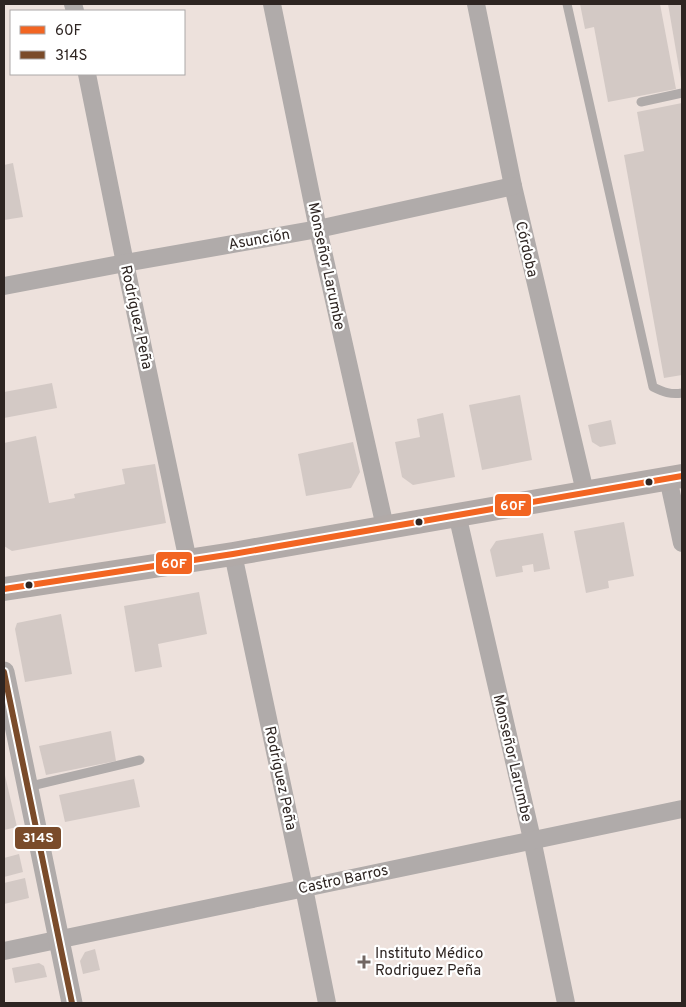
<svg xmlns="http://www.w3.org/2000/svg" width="686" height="1007" font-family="Overpass,sans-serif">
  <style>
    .building { fill: #d3c9c5 }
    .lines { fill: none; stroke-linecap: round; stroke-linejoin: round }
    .service { stroke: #b0abaa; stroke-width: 9 }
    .minor { stroke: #b0abaa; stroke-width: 18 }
    .tertiary { stroke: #b0abaa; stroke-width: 21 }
    .secondary { stroke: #b1aaa8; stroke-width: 24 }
    .bus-1-casing { stroke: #fff; stroke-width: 10 }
    .bus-2-casing { stroke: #fff; stroke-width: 10 }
    .bus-1 { stroke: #f26522; stroke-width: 6 }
    .bus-2 { stroke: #7a4b2a; stroke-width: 6 }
    .bus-dot { fill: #2e2522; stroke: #fff; stroke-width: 2 }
    .poi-dot { fill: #716763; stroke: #fff; stroke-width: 2 }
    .labels { text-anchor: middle; stroke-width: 4.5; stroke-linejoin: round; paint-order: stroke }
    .street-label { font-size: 15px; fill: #2e2522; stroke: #fff }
    .poi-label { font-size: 15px; fill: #2e2522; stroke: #fff; text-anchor: start }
    .line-badge { stroke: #fff; stroke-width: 2 }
    .badge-label { font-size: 14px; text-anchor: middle; font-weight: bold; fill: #fff }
  </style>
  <rect width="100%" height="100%" fill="#ede1dc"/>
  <g class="building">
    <path d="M580,4h80l16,85 -68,13 -14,-75 -9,2z"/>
    <path d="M668,4h14v76h-1z"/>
    <path d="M682,103v272l-18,3 -40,-223 20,-4 -7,-39z"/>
    <path d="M13,163l10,54 -19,3v-55z"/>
    <path d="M52,383l5,25 -53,10v-26z"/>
    <path d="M520,395l12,65 -50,10 -13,-65z"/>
    <path d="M443,413l12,64 -42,8 -11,-8 -7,-35 25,-5 -3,-18z"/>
    <path d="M611,420l5,24 -16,3 -8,-5 -4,-17z"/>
    <path d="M36,436l13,67 26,-5 -1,-4 51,-10 -3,-15 33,-5 11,59 -154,28 -8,-5v-103z"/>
    <path d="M353,442l7,30 -9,16 -45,8 -8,-42z"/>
    <path d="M624,522l10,54 -26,5 1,7 -23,5 -12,-62z"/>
    <path d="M543,533l7,36 -16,3 -1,-8 -11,2 1,6 -27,5 -6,-27 6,-9z"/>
    <path d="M199,592l8,42 -49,10 4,23 -27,5 -11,-66z"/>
    <path d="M61,614l11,60 -47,8 -10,-53 2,-6z"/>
    <path d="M111,731l5,30 -70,14 -7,-29z"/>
    <path d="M4,771l13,56 -13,3z"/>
    <path d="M134,779l6,28 -75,15 -6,-27z"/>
    <path d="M19,854l4,18 -19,5v-19z"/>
    <path d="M25,878l4,20 -25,6v-21z"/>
    <path d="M95,949l5,21 -17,4 -3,-13 5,-9z"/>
    <path d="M39,963l5,3 3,11 -32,6 -3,-15z"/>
  </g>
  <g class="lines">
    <g class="service">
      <path d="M567,4l86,383c10,5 18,8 29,6"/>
      <path d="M641,102l41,-9"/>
      <path d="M27,787l113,-27"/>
    </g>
    <g class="minor">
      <path d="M73,4l2,7"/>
      <path d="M272,4l46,225 67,298"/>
      <path d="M476,4l37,182 72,306"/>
      <path d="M87,74l38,189 63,298"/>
      <path d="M4,286l121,-23 193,-34 195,-43"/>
      <path d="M668,478l14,65"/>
      <path d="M457,514l75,325 34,164"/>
      <path d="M233,554l71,334 23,115"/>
      <path d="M4,951l678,-142"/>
    </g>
    <path class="tertiary" d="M4,672l68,331"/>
    <path class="secondary" d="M4,589l229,-35 449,-78"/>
    <g class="bus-1-casing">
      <path id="bus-1" d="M4,589l229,-35 449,-78"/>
    </g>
    <g class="bus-2-casing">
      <path id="bus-2" d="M4,672l68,331"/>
    </g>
    <use href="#bus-1" class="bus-1"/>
    <use href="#bus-2" class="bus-2"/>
  </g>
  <g class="bus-dot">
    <circle cx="649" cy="482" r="4.5"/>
    <circle cx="419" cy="522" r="4.5"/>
    <circle cx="29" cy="585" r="4.5"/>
  </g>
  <path class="poi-dot" d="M361.5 954.5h5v5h5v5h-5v5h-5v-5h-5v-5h5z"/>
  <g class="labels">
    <g class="street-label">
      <text transform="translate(259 239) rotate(-10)" y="5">Asunción</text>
      <text transform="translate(527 249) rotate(77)" y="5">Córdoba</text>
      <text transform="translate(327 266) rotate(78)" y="5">Monseñor Larumbe</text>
      <text transform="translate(137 317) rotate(78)" y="5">Rodríguez Peña</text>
      <text transform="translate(513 758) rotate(77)" y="5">Monseñor Larumbe</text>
      <text transform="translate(281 778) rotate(78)" y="5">Rodríguez Peña</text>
      <text transform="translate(343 879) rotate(-12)" y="5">Castro Barros</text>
    </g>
    <g class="poi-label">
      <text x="375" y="958">Instituto Médico<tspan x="375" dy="17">Rodriguez Peña</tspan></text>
    </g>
  </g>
  <g class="line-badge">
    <rect x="494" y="493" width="38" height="24" rx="5" fill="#f26522"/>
    <rect x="155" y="551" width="38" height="24" rx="5" fill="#f26522"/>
    <rect x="14" y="826" width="48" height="24" rx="5" fill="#7a4b2a"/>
  </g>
  <g class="badge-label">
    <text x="513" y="510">60F</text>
    <text x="174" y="568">60F</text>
    <text x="38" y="842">314S</text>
  </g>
  <rect width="686" height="1007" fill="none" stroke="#2e2522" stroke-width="10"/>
  <rect x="10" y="10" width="175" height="65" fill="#ffffff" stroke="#aba8a7"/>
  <rect x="20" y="26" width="25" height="8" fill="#f26522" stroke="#aba8a7"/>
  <text x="55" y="35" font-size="15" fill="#2e2522">60F</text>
  <rect x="20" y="51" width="25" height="8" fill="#7a4b2a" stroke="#aba8a7"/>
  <text x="55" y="60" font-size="15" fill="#2e2522">314S</text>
</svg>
